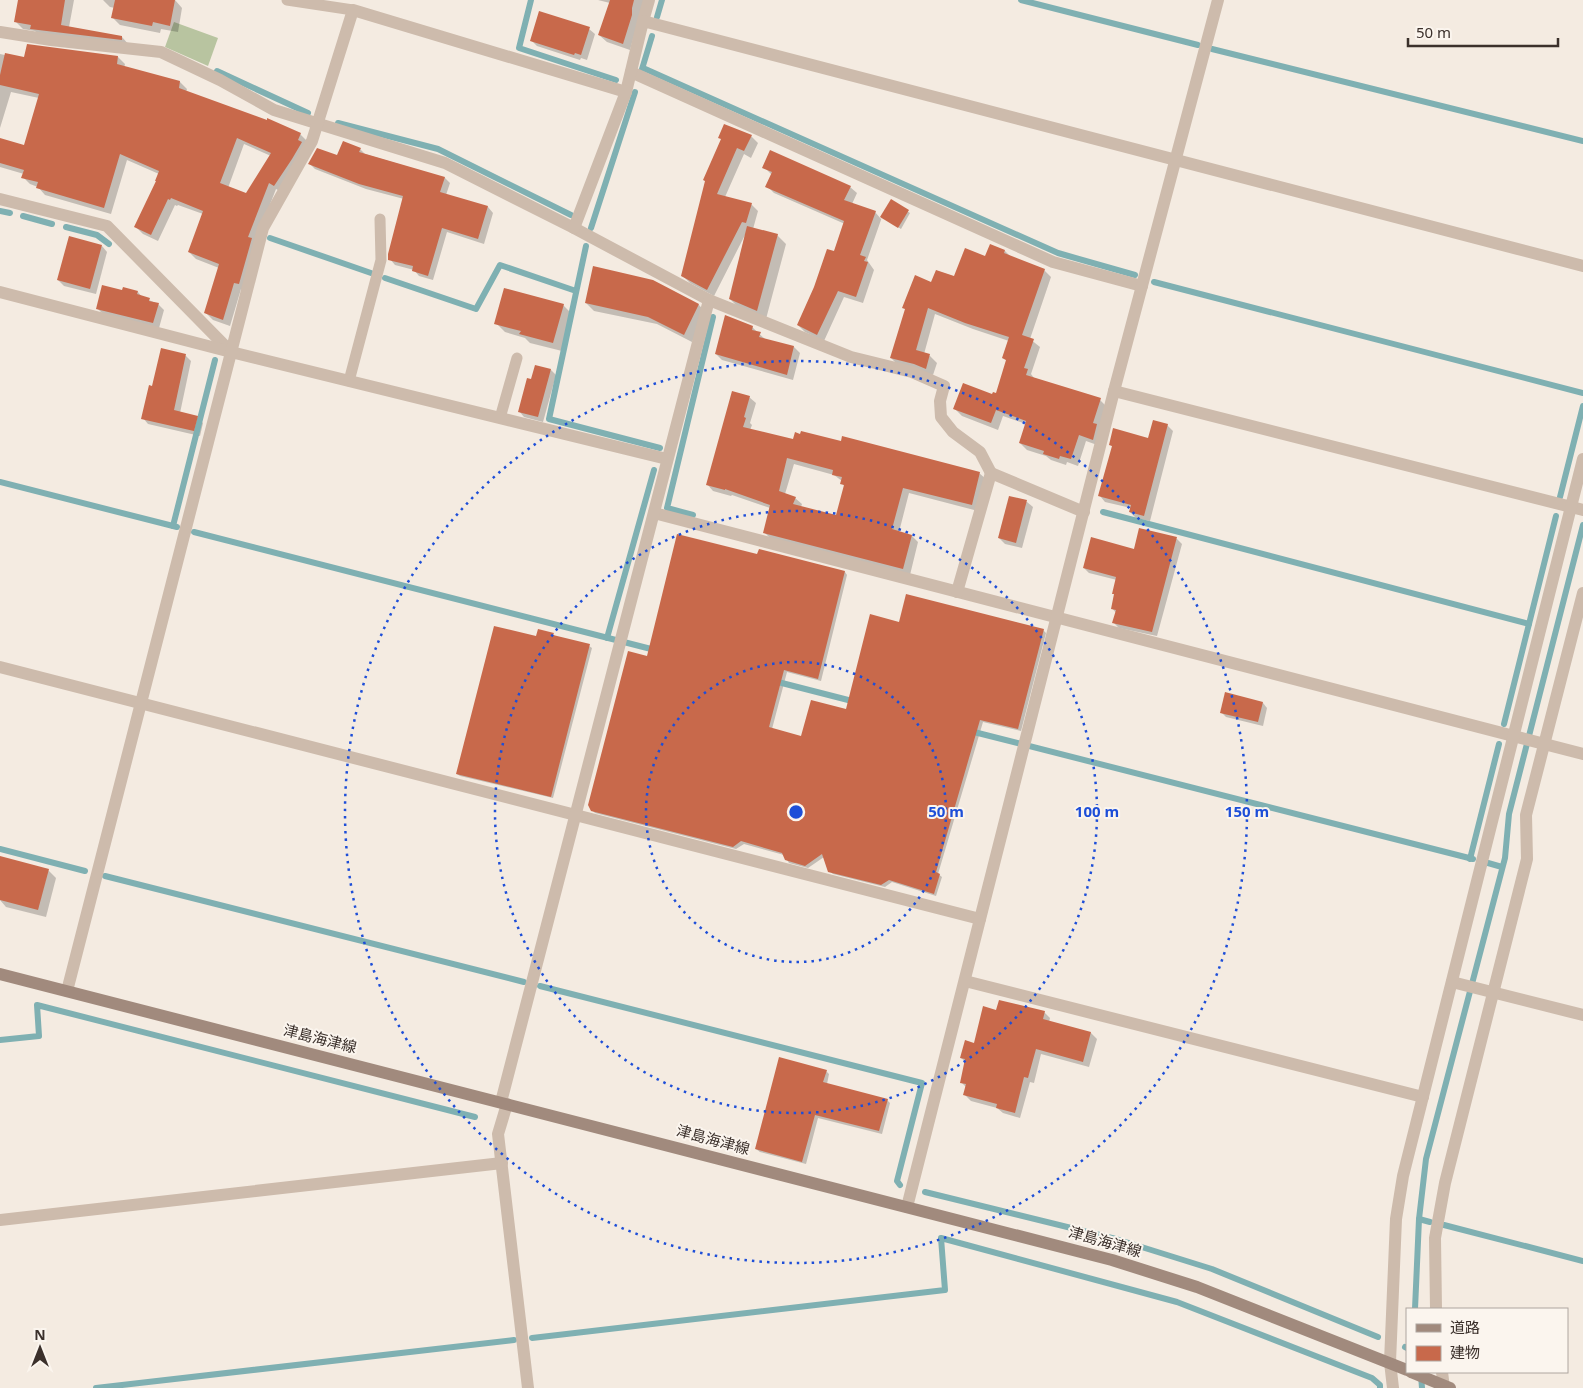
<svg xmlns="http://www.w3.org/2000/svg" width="1583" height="1388" font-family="'Noto Sans','Noto Sans JP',sans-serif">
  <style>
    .green { fill: #b8c4a0 }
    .shadow { fill: #0003; fill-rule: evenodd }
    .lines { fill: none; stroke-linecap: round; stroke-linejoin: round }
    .stream { stroke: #7fb0b2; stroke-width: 6 }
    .building { fill: #c8694b; fill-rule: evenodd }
    .service { stroke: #cdbbac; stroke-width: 11 }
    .minor { stroke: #cdbbac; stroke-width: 12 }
    .secondary { stroke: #a18a7d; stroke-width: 12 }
    .ring { fill: none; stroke: #1d4ed8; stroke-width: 2.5; stroke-dasharray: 2.5 5 }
    .labels { text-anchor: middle; stroke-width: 4; stroke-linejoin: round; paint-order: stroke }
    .street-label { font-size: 15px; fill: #3b302b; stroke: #fbf5ee }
    .centre { fill: #1d4ed8; stroke: #fbf5ee; stroke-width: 2.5 }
    .ring-label { font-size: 15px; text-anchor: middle; font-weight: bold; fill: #1d4ed8; stroke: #fbf5ee; stroke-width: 4; stroke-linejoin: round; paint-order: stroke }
  </style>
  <rect width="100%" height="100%" fill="#f4ebe1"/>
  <path class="green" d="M174,22l44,16 -10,28 -43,-19z"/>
  <g class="shadow">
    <path d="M19,0h55l-5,27 53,10 7,8 -90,-9 -4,-5 -12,-2 -8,-8z"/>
    <path d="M103,0h72l7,8 -4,24 -17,-3 -1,4 -40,-8 -7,-7 2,-10 -5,-1z"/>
    <path d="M598,0h46l-14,50 -23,-8 -8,-7 11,-32z"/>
    <path d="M589,29l6,5 -8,26 -6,-2 -1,2 -43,-14 -6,-6z"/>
    <path d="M0,54l25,5 93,-2 7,7 -1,4 56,14 7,7 -1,3 114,42 7,7 -25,51 -6,-3 -21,54 -9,48 -5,-2 -11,37 -17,-6 -7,-7 13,-45 -23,-9 -7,-7 14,-38 -25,-9 -1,1 -2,-1 -17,36 -15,-7 -7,-7 22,-45 1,-8 -32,-14 -16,54 -66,-19 -7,-8 -8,-3 -7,-7 1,-3 -24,-7v-28l25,8 14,-49 -28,-6 -11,36zM244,144l27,12 -25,39 -18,-7z"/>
    <path d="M751,136l7,7 -7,15 -7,-4 -19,43 26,7 7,7 -5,18 24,6 9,9 -20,75 -27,-11 -9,-9 15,-64 -31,61 -24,-13 -7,-7 23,-94 -2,-2 18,-40z"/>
    <path d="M360,149l5,5 80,24 5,5 -4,12 42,12 5,6 -9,31 -37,-12 -14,48 -14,-4 -5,-6 -19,-5 -5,-6 14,-60 -38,-10 -51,-20 -5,-5 28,-7z"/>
    <path d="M764,167l86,20 7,6 -5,11 23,8 6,7 10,-18 19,12 -9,16 -19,-12 -15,43 7,10 -11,33 -19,-6 -20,44 -19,-9 -7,-7 36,-73 11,-28 -71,-31 -7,-7 5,-11z"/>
    <path d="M102,246l5,6 -11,42 -32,-8 -6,-6z"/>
    <path d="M1005,251l7,7 32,12 7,7 -21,62 10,8 -9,27 3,4 66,22 7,7 -7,39 -14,-5 -8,25 -11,-4 -1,3 -15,-5 -5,-4 -19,-6 -7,-7 6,-19 -23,-8 -5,14 -36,-14 -7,-7 42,-15 10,-33 -3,-3 5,-17 -36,-12 -38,-15 -11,40 6,2 7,7 -4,12 -35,-10 -7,-7 41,-75 22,-5 32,-21z"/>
    <path d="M653,281l46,24 7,8 -14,29 -35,-18 -63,-13 -8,-8z"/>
    <path d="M124,289l14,3 4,5 16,7 6,6 -5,18 -56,-14 -6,-6 26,-16z"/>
    <path d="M563,305l9,9 -10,37 -32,-8 -5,-5 -20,-6 -9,-9z"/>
    <path d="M752,327l14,13 28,7 6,6 -7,27 -71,-20 -6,-6z"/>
    <path d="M162,350l24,6 5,5 -11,52 17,4 6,6 -3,13 -52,-12 -5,-6 10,-30z"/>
    <path d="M551,370l5,5 -13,47 -19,-5 -5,-6 13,-31z"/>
    <path d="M749,397l7,6 -6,20 2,2 -2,5 44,11 185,32 7,6 -8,32 -69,-18 -10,39 13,4 6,6 -8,33 -139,-36 -7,-7 6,-24 -38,-13 -1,1 -18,-5 -6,-7zM794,464l40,11 8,6v2l3,4 -8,30 -36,-10 1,-3 -7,-6 -10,-4z"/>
    <path d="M1167,425l6,6 -23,90 -14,-3 -6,-6 1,-4 -26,-6 -5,-6 13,-49 -3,-3 39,-5z"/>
    <path d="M1010,498l17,4 6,5 -11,41 -17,-4 -6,-6z"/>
    <path d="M1140,529l37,10 5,5 -25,92 -38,-8 -5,-5 2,-10 -4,-5 3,-12 -2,-3 4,-13 -28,-7 -5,-5 50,-18z"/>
    <path d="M758,556l87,16 2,3 -26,106 -34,-9 -15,57 30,9 45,-27 53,-88 143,7 3,3 -25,98 -38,-9 -45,152 4,3 -6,19 -44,-14 -7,5 -52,-13 -4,-3 -5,-14 -16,11 -19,-5 -5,-8 -40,-11 -8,5 -141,-36 -3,-3 55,-153z"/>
    <path d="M553,634l3,3 33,9 3,2 -39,150 -93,-22 -3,-2 80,-136z"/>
    <path d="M1263,703l4,5 -4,18 -37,-9 -5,-5z"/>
    <path d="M0,858l48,12 8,8 -10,39 -40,-10 -6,-7z"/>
    <path d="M997,1011l47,1 6,6 -1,4 42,11 6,6 -8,28 -48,-13 -7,29 -4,-1 -10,36 -17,-5 -6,-5 -26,-7 -6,-6 2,-7 -6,-6 5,-20 -5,-4 14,-14z"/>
    <path d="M826,1071l3,3 -2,10 60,16 3,3 -8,31 -64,-16 -12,46 -46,-12 -4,-3z"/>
  </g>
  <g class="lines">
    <g class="stream">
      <path d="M531,0l-12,48 97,32"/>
      <path d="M1021,0l177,45"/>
      <path d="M657,17l5,-17"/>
      <path d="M1212,49l371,92"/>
      <path d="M643,68l415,185 77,22"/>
      <path d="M642,69l10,-33"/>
      <path d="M217,71l91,42"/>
      <path d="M338,123l100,26 133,66"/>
      <path d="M0,211l10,2"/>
      <path d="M23,216l29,8"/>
      <path d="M66,227l31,8 12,9"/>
      <path d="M591,228l44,-136"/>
      <path d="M270,238l101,35"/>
      <path d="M586,246l-37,173 111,29"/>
      <path d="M385,278l91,31 24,-44 76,26"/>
      <path d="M1154,282l429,111"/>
      <path d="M0,482l177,45"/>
      <path d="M1560,497l23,-91"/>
      <path d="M1103,512l426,112"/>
      <path d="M693,515l-26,-7 46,-191"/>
      <path d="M173,526l42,-166"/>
      <path d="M194,532l461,118"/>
      <path d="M607,638l47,-168"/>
      <path d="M774,681l82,21"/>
      <path d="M1504,724l52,-208"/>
      <path d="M970,731l503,128"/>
      <path d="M0,849l85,22"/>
      <path d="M1470,859l29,-115"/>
      <path d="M1488,863l14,4"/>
      <path d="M105,876l419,106"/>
      <path d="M540,986l382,97 -25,98 3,4"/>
      <path d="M0,1040l39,-4 -2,-31 438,112"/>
      <path d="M925,1192l191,47 96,30 166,68"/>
      <path d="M1419,1219l11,3"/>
      <path d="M1444,1225l139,36"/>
      <path d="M1415,1309l4,-90 7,-60 79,-301 4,-44 74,-289"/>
      <path d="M532,1338l413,-48 -4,-52 236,64 195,76 8,7v3"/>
      <path d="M1405,1347l2,1"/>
      <path d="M1421,1375l1,13"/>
      <path d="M96,1388l418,-48"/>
    </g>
  </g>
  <g class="building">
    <path d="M18,0h47l-4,25 61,11v4l-92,-11 1,-4 -17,-3z"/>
    <path d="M115,0h60l-5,26 -17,-4 -1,4 -41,-8z"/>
    <path d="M610,0h24l-2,8v7l-9,29 -25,-9z"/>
    <path d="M539,11l51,16 -9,28 -6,-2 -1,2 -44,-14z"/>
    <path d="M27,44l91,12 -1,8 63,17 -1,7 88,32v-2l34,15 -3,7 4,2 -10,17 -18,27 -5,-3 -21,54 4,1 -13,46 -5,-1 -11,37 -19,-7 15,-49 -31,-12 15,-41 -32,-13 -1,2 -2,-1 -17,36 -17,-8 22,-46h-1l4,-10 -39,-17 -16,54 -68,-20 2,-6 -17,-4 3,-8 -24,-7v-25l24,7 15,-51 -39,-9v-10l5,-22 19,4zM237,138l34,15 -25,40 -26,-10z"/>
    <path d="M724,124l28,11 -8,16 -7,-3 -20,46 35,9 -6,20 -4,-1 -35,68 -26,-14 24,-95 -2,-1 18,-41 -3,-1z"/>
    <path d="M343,141l18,7 -2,4 86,25 -5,15 48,14 -10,33 -36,-11 -14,48 -16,-5 1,-5 -25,-6v-6l15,-58 -44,-12 -51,-20 9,-16 20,7z"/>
    <path d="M770,150l81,36 -7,14 32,11 -16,44 6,2 -2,4 4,1 -12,35 -18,-6 -21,44 -20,-10 17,-38 13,-38 7,2 10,-30 -79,-34 7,-15 -10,-4z"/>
    <path d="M891,199l18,11 -11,18 -18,-11z"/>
    <path d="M747,226l31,8 -21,77 -28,-12z"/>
    <path d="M69,236l33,9 -12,44 -33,-9z"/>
    <path d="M990,244l15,6 -1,3 41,16 -23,66 12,4 -10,29 4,1 -2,6 75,23 -8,25 4,1 -4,16 -14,-5 -8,24 -11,-3 -1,3 -16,-5 1,-3 -25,-8 7,-22 -30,-11 -5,13 -38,-14 10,-26 29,11 1,-2 3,1 10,-33 -4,-2 7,-21 -44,-14 -37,-15 -12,42 14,4 -4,15 -12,-5 -24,-6 15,-49 -3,-1 13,-33 16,7 5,-12 18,6 11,-28 20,8z"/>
    <path d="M593,266l60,14 46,24 -15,31 -36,-18 -63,-14z"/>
    <path d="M102,285l20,5 1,-3 15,4 -1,3 13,4 -1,3 10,2 -6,20 -57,-14z"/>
    <path d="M504,288l60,16 -11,39 -34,-9 2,-3 -27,-7z"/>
    <path d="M725,315l28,11 -1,4 9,2 -2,5 35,9 -7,29 -72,-21z"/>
    <path d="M161,348l25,6 -12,56 24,6 -4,15 -53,-12 8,-34 3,1z"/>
    <path d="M535,365l16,4 -13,48 -20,-5 9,-34 4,1z"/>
    <path d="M732,391l18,5 -6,21 2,1 -3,9 50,12 2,-7 5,2 1,-3 40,10 1,-5 138,36 -8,33 -69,-17 -11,41 20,6 -9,34 -140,-36 7,-28 -45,-16v1l-19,-5zM787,458l46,12 -1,5 10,2 -2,7 4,1 -8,30 -43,-11 3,-7 -17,-6z"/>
    <path d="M1153,420l15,4 -24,92 -15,-4 2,-7 -33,-9 14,-50 -3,-1 4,-17 35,10z"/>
    <path d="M1009,496l18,4 -11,43 -18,-5z"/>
    <path d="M1139,528l38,9 -25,95 -40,-9 4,-13 -5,-1 3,-15h-2l4,-17 -33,-9 8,-31 43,12z"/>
    <path d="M677,534l80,20 2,-5 86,22 -27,108 -34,-9 -15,57 32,9 10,-36 35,9 24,-95 29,8 7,-28 138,35 -26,100 -38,-9 -44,152 4,2 -6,20 -45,-14 -8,5 -53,-13 -6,-18 -17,12 -20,-6 -3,-7 -41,-12 -8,6 -142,-36 -3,-6 40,-154 19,5z"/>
    <path d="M494,626l42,10 2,-7 16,4 -1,2 37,9 -39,153 -95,-23z"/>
    <path d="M1225,692l38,10 -5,20 -38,-9z"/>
    <path d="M0,856l49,13 -11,41 -38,-10z"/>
    <path d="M999,1000l46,11 -2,8 48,13 -8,30 -47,-13 -8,29 -4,-1 -9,36 -19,-5 1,-4 -34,-9 3,-11 -6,-1 5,-24 -5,-1 5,-18 9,3 9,-37 13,4z"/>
    <path d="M779,1057l48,13 -4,12 65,17 -9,32 -64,-16 -13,47 -47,-13z"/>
  </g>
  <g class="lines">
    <g class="service">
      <path d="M287,0l66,10"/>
      <path d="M349,381l32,-121 -1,-41"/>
      <path d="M500,418l17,-60"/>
    </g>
    <g class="minor">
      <path d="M643,21l6,-21"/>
      <path d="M0,32l51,8 110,12 59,28 54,30 171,53 129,65 135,72 142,57 61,15 32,14 -4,15 1,16 12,15 27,20 11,21"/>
      <path d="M631,72l422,190 89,24"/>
      <path d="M0,199l107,27 124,126"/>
      <path d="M574,228l52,-136 17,-71 940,245"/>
      <path d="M0,292l231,60 436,107"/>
      <path d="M1114,391l469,119"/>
      <path d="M654,513l929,241"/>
      <path d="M957,592l34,-119 93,39"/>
      <path d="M0,667l980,252"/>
      <path d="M965,981l458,116"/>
      <path d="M1452,982l131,33"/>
      <path d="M67,991l196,-763 49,-87 41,-131 273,82"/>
      <path d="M501,1102l208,-802"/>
      <path d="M507,1104l-9,30 30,254"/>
      <path d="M907,1207l207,-816 104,-391"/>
      <path d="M0,1220l502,-57"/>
      <path d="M1436,1309l-1,-71 10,-55 82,-324 -1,-44 57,-222"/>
      <path d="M1442,1372l2,16"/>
      <path d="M1393,1388l-3,-26 6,-143 7,-43 180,-717"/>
    </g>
    <g class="secondary">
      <path d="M0,974l1112,286 85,27 210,83"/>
      <path d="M1411,1372l39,16"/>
    </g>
  </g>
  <g class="ring">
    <circle cx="796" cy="812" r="150"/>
    <circle cx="796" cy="812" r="301"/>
    <circle cx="796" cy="812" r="451"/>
  </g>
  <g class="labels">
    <g class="street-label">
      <text transform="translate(320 1039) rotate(14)" y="5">津島海津線</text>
      <text transform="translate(713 1140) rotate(15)" y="5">津島海津線</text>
      <text transform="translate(1105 1242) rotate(16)" y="5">津島海津線</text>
    </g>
  </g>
  <circle cx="796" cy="812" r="8" class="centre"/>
  <g class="ring-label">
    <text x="946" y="817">50 m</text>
    <text x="1097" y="817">100 m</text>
    <text x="1247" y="817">150 m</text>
  </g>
  <rect x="1406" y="1308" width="162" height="65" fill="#fbf5ee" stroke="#aea6a0"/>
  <rect x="1416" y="1324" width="25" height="8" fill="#a18a7d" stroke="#aea6a0"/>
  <text x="1450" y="1333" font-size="15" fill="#3b302b">道路</text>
  <rect x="1416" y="1346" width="25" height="15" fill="#c8694b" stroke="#aea6a0"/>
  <text x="1450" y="1358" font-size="15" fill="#3b302b">建物</text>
  <g transform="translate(40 1348)" stroke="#fbf5ee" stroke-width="4" paint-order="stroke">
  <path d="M0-4L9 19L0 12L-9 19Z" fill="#3b302b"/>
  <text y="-8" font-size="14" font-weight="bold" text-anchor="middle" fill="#3b302b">N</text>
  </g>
  <path d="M1408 38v8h150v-8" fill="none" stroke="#3b302b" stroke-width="2.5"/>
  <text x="1416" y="38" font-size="15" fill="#3b302b" stroke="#fbf5ee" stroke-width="4" paint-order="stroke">50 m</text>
</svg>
